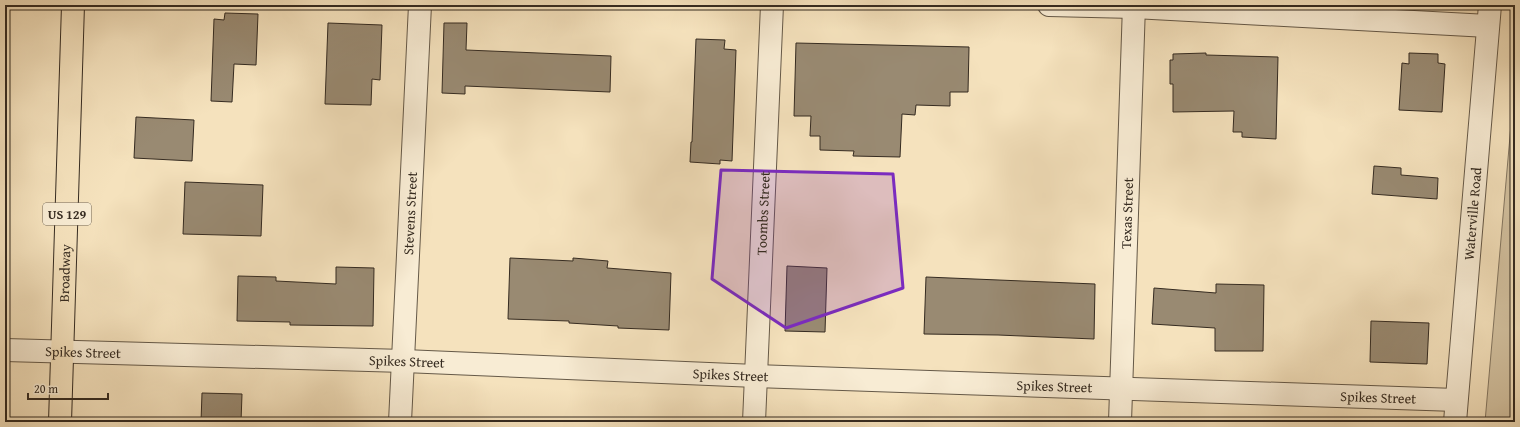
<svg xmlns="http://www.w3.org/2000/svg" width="1520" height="427" font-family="'Gentium Book Plus',serif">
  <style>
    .green { fill: #d4c3a2; stroke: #847762 }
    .building { fill: #998a72; stroke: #352b21 }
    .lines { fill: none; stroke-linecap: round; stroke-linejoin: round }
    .minor-casing { stroke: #655948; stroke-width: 24 }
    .major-casing { stroke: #352b21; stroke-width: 24 }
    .minor { stroke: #f8ecd4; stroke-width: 22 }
    .major { stroke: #f5e2bd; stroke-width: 22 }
    .marked { fill: #7b2cbf; fill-opacity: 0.2; stroke: #7b2cbf; stroke-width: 3; stroke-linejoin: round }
    .labels { text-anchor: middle; stroke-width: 4; stroke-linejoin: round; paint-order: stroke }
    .shield { fill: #f8ecd4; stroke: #706557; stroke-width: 1 }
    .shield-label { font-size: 13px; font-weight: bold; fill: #352b21 }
    .street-label { font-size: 14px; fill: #352b21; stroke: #f8ecd4 }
  </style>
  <rect width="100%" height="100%" fill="#f5e2bd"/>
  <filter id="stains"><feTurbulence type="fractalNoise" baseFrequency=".005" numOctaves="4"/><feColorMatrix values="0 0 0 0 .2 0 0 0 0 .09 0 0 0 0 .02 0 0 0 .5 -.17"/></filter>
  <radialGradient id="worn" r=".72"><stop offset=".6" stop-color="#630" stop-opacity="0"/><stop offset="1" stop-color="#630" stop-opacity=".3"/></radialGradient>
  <path class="green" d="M1515,79v343h-30z"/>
  <g class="building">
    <path d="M225,13l33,1 -2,51 -22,-1 -2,38 -21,-1 3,-82 10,1z"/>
    <path d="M328,23l54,2 -2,55 -8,-1 -1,26 -46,-1z"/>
    <path d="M444,23h23l-1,27 145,6 -1,36 -145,-6v8l-23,-1z"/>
    <path d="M696,39l29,1 -1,9 12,1 -4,111 -12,-1v4l-30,-2 1,-20h1z"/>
    <path d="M796,43l173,4 -1,45h-18v14l-34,-1 -1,10 -13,-1 -2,43 -47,-1 1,-5 -34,-1v-14h-10l1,-20h-17z"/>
    <path d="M1206,53v2l72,2 -2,82 -34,-2v-5h-9l1,-21 -61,1v-28h-3v-24h3v-6z"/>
    <path d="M1409,53l29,1v9l7,1 -3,48 -43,-2 3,-47 7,1z"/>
    <path d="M136,117l58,3 -2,41 -58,-3z"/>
    <path d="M1374,166l27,2v7l37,3 -1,21 -65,-5z"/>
    <path d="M185,182l78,3 -2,51 -78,-2z"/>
    <path d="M510,258l63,3v-3l35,3 -1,7 64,5 -2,57 -51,-2v-2l-49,-3v-2l-61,-2z"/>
    <path d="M787,266l40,2 -2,64 -40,-1z"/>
    <path d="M336,267l38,1 -1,58 -83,-1v-3l-53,-1 1,-45 38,1v4l60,3z"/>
    <path d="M926,277l169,7 -1,55 -96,-4 -74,-1z"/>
    <path d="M1216,284l48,1 -1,66h-48v-23l-63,-4 2,-36 62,5z"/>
    <path d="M1371,321l58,2 -2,41 -57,-2z"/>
    <path d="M202,393l40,1 -1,28h-40z"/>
  </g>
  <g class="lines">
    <g class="minor-casing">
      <g id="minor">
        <path d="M1049,5l85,2 354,19"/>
        <path id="s1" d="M5,350l399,11 352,15 700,24"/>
        <path id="s2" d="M400,422l20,-417"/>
        <path id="s3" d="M754,422l18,-417"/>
        <path id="s4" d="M1120,422l14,-417"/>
        <path id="s5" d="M1455,422l35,-417"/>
      </g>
    </g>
    <g class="major-casing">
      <g id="major">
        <path id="s6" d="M60,422l13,-417"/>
      </g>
    </g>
    <use href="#minor" class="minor"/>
    <use href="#major" class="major"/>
  </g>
  <path class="marked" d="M721,170l172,4 10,114 -117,40 -74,-49z"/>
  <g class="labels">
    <rect class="shield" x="43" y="203" width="48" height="22" rx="3"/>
    <g class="shield-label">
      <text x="67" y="219">US 129</text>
    </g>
    <g class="street-label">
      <text dy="5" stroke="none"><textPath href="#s5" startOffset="209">Waterville Road</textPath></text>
      <text dy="5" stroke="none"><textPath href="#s2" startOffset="209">Stevens Street</textPath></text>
      <text dy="5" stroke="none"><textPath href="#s3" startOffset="209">Toombs Street</textPath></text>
      <text dy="5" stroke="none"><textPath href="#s4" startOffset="209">Texas Street</textPath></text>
      <text dy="5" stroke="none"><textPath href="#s6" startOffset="149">Broadway</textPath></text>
      <text dy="5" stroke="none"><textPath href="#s1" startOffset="78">Spikes Street</textPath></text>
      <text dy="5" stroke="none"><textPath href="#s1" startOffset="402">Spikes Street</textPath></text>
      <text dy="5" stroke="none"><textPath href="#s1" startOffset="726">Spikes Street</textPath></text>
      <text dy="5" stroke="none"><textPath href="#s1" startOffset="1050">Spikes Street</textPath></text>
      <text dy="5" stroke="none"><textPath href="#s1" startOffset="1374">Spikes Street</textPath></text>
    </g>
  </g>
  <rect width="1520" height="427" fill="none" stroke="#f5e2bd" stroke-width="20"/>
  <rect x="6" y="6" width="1508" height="415" fill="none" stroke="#352b21" stroke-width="2"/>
  <rect x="10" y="10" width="1500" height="407" fill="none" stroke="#352b21"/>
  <path d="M28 393v6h80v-6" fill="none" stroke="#352b21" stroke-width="2"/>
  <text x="34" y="393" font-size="12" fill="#352b21" stroke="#f8ecd4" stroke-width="3" paint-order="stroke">20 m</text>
  <rect width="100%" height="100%" filter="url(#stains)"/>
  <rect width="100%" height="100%" fill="url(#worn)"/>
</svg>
